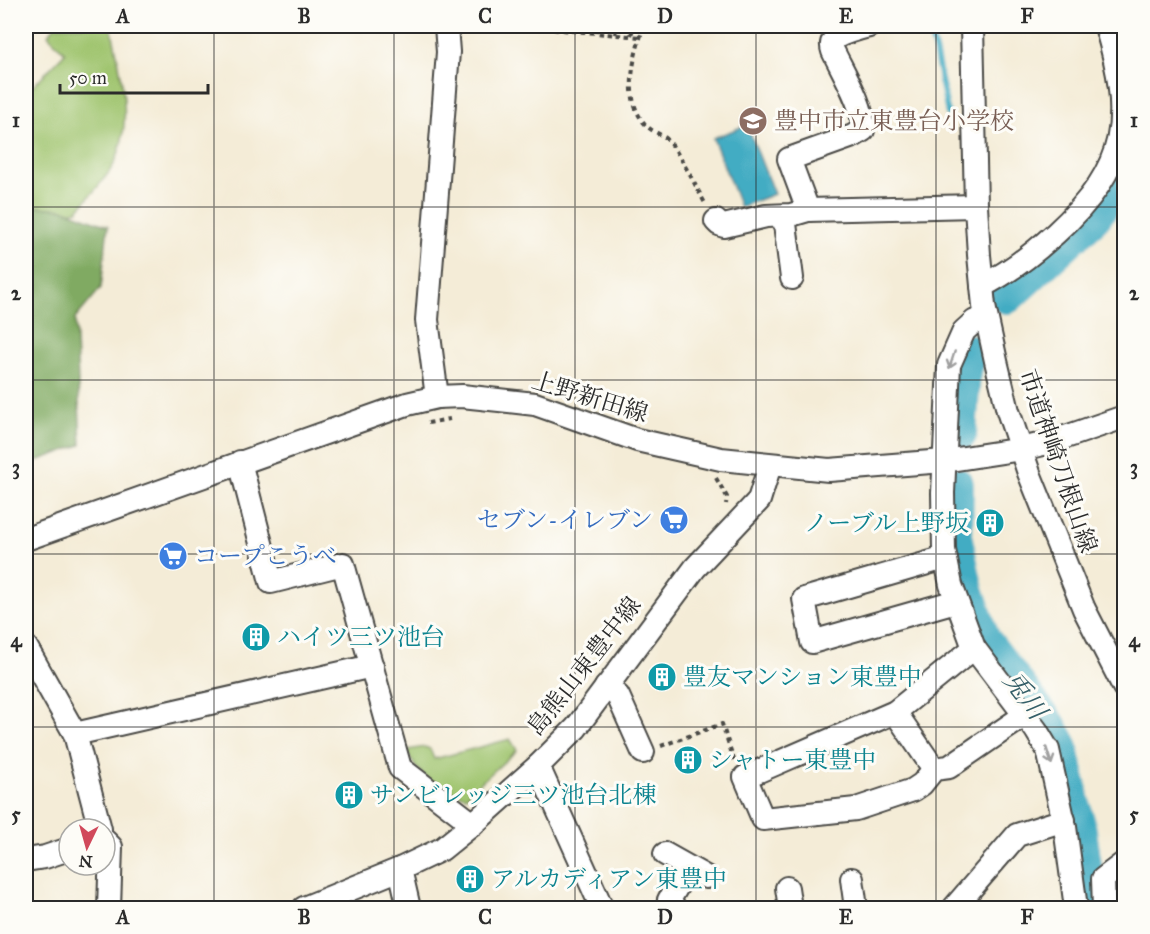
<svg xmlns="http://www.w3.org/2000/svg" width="1150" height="934" font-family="'IM FELL Great Primer','Noto Serif JP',serif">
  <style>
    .green { fill: #a0c56f; stroke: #66784d; stroke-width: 1.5 }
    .forest { fill: #80aa62; stroke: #566a46; stroke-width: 1.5 }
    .water { fill: #43acc3; stroke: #376c77; stroke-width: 1.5 }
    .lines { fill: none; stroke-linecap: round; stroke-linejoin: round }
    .stream { stroke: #43acc3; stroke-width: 6 }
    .river { stroke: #43acc3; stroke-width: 36 }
    .minor-casing { stroke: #494845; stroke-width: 26 }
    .path { stroke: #494845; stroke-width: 4; stroke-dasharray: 4.5 4.5; stroke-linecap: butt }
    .minor { stroke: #fff; stroke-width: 22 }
    .oneway { stroke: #a0a0a0 }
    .grid { fill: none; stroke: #2b2b2b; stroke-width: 1.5; stroke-opacity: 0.55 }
    .labels { text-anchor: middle; stroke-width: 6; stroke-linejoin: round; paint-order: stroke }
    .education-label { font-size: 24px; fill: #785e54; stroke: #fdfcf7; text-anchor: start }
    .street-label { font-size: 24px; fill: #2b2b2b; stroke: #fdfcf7 }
    .shop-label { font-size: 24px; fill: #366cbe; stroke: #fdfcf7; text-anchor: end }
    .culture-label { font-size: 24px; fill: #0d838f; stroke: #fdfcf7; text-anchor: start }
    .water-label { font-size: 26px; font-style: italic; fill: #355f68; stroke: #fdfcf7 }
    .neatline { fill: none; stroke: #2b2b2b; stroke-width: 2 }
    .grid-label { font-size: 20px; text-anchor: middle; font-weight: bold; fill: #2b2b2b }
  </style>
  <rect width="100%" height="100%" fill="#fdfcf7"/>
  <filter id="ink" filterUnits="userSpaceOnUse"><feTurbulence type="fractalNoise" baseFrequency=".0167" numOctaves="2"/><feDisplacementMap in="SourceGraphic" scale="12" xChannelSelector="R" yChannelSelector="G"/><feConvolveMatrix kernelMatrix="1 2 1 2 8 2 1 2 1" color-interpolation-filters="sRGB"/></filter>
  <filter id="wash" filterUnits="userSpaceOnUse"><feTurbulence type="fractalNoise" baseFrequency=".008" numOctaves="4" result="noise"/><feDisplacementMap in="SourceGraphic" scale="24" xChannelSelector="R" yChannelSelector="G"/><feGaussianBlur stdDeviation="1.35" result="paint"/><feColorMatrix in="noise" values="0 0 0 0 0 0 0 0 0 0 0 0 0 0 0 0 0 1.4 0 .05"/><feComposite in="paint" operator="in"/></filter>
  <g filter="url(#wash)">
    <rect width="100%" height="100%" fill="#f4ecd7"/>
    <g class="green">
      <path d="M55,26h56c9,43 23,93 4,136 -6,14 -27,35 -37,48l-33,6 -19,-6v-117l39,-40 -17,-18z"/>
      <path d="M510,739l7,11 -51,46c-25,-6 -51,-20 -59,-46l18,-3 5,2 4,10z"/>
    </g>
    <path class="forest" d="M26,206l37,3 45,17 -7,62 -26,31 6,126 -55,20z"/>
    <path class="water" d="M747,125l27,69 -34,13 -27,-69z"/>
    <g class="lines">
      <path class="stream" d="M928,26l7,24 13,64"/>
      <g class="river">
        <path d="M1122,26l2,11"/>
        <path d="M1007,296l87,-80 20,-28 10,-21"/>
        <path d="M959,434l4,-63 7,-19"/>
        <path d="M956,485l-1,55 10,47 18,53 66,86 11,20 19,85 11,77"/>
      </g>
    </g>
  </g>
  <g filter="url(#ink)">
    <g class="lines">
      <g class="minor-casing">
        <g id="minor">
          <path d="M972,26l4,180 3,49 5,51 12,55 12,50 21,62 55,136 40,78"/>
          <path d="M808,210l168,-4"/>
          <path d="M784,216l8,62"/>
          <path d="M716,221l3,3 5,2 42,-10 25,-1 17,-5 -19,-51 64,-23 10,-6c3,-20 -21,-60 -30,-79 -1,-3 -2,-7 0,-10 3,-7 29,-13 36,-15"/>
          <path d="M982,286c28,-14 51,-32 74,-53 73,-67 77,-115 50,-207"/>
          <path d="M986,318l-11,3 -11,10 -15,34 -6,128 1,57 7,35 23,63 62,82 12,20 17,77 11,81"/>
          <path d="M437,397l-10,-77 21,-268 -2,-26"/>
          <path d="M240,462l31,120 72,-18 57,204 73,56"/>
          <path d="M26,539l381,-135 30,-7 25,-1 73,8 102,36 84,19 108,11 115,-9 78,-12 29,-7 73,-25"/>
          <path d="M945,558l-141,41 8,43 144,-41"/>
          <path d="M26,647l49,87 25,95"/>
          <path d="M974,648l-79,64 -150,65 18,42 93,-10 57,-19 9,-6 12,-15 15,-2 76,-52"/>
          <path d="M606,687l12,9 25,56"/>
          <path d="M895,712l39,57"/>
          <path d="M75,734l297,-68"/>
          <path d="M538,766l64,142"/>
          <path d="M105,841l6,6 -2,61"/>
          <path d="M665,854l41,23"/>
          <path d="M26,860l19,-3 24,-8"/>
          <path d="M400,869l9,39"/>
          <path d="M852,879l4,29"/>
          <path d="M787,888l3,20"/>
          <path d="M304,908l96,-39 42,-20 31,-25 65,-58 38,-38 119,-160 64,-68 11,-35"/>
          <path d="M674,908l-5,-8 19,-32"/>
          <path d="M954,908l63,-73 47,-15"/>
          <path d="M1104,908l-1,-29 21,-16"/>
        </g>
      </g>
      <g class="path">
        <path d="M518,26l122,11"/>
        <path d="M644,26c-10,29 -22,72 1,98 6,8 16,9 23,16 12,14 28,47 38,65"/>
        <path d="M596,32l1,-6"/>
        <path d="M615,34l2,-8"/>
        <path d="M631,35l3,-9"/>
        <path d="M428,423l22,-4"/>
        <path d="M716,478l11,19 -1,7"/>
        <path d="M661,746l61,-22 12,36"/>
      </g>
      <use href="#minor" class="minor"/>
    </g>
    <defs><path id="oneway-shaft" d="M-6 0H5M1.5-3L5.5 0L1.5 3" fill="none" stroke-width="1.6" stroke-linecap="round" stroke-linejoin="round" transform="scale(1.5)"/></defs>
    <g class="oneway">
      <use href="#oneway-shaft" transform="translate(952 360) rotate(108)"/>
      <use href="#oneway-shaft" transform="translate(1049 756) rotate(72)"/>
    </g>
  </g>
  <path class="grid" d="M214,26v882M394,26v882M575,26v882M756,26v882M936,26v882M26,207h1098M26,380h1098M26,554h1098M26,727h1098"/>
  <defs>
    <g id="school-disc" transform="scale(1.5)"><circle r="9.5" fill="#8d6e63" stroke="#fdfcf7"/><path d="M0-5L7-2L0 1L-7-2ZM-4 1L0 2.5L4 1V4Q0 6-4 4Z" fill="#fff"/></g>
    <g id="supermarket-disc" transform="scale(1.5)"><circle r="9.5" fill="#3f7fe0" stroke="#fdfcf7"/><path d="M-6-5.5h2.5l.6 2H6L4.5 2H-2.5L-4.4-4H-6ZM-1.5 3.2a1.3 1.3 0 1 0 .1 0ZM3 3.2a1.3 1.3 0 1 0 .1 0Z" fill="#fff"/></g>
    <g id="building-disc" transform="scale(1.5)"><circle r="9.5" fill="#0f9aa8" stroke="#fdfcf7"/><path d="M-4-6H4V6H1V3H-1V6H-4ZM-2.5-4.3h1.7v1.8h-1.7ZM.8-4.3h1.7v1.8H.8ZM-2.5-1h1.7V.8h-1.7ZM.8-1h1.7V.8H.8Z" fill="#fff"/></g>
  </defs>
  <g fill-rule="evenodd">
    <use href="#school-disc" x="753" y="121"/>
    <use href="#supermarket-disc" x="674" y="520"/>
    <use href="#building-disc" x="990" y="523"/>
    <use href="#supermarket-disc" x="173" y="556"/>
    <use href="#building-disc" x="256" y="637"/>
    <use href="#building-disc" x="662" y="677"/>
    <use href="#building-disc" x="688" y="760"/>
    <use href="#building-disc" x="349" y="795"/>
    <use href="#building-disc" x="470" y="879"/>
  </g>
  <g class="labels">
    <g class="education-label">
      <text x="774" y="129">豊中市立東豊台小学校</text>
    </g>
    <g class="street-label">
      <text transform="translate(590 397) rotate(17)" y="8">上野新田線</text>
      <text transform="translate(1058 461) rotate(71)" y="8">市道神崎刀根山線</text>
      <text transform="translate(584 666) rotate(-52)" y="8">島熊山東豊中線</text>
    </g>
    <g class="shop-label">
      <text x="653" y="528">セブン-イレブン</text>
      <text x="194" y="564" text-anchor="start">コープこうべ</text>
    </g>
    <g class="culture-label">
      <text x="969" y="531" text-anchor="end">ノーブル上野坂</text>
      <text x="277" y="645">ハイツ三ツ池台</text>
      <text x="683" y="685">豊友マンション東豊中</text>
      <text x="709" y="768">シャトー東豊中</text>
      <text x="370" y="803">サンビレッジ三ツ池台北棟</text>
      <text x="491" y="887">アルカディアン東豊中</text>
    </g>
    <g class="water-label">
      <text transform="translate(1025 695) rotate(53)" y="9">兎川</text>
    </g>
  </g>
  <rect width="1150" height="934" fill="none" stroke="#fdfcf7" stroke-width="66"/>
  <g transform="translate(87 847) rotate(185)"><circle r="28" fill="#fdfcf7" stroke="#a9a8a5" stroke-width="1.5"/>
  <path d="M0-4.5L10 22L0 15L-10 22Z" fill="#d1495b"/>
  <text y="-9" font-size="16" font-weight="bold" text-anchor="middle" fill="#2b2b2b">N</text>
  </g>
  <path d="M60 84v9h148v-9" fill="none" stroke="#2b2b2b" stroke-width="3"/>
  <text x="69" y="84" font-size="18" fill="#2b2b2b" stroke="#fdfcf7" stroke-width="4.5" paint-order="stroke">50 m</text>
  <rect x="33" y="33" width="1084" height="868" class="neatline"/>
  <g class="grid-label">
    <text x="123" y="23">A</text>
    <text x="304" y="23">B</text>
    <text x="485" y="23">C</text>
    <text x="665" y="23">D</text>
    <text x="846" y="23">E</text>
    <text x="1027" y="23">F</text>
    <text x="16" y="127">1</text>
    <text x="1134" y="127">1</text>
    <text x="16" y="300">2</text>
    <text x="1134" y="300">2</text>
    <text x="16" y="474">3</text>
    <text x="1134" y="474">3</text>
    <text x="16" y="647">4</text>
    <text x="1134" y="647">4</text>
    <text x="16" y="821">5</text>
    <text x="1134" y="821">5</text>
    <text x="123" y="924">A</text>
    <text x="304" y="924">B</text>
    <text x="485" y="924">C</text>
    <text x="665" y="924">D</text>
    <text x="846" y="924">E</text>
    <text x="1027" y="924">F</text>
  </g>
</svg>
